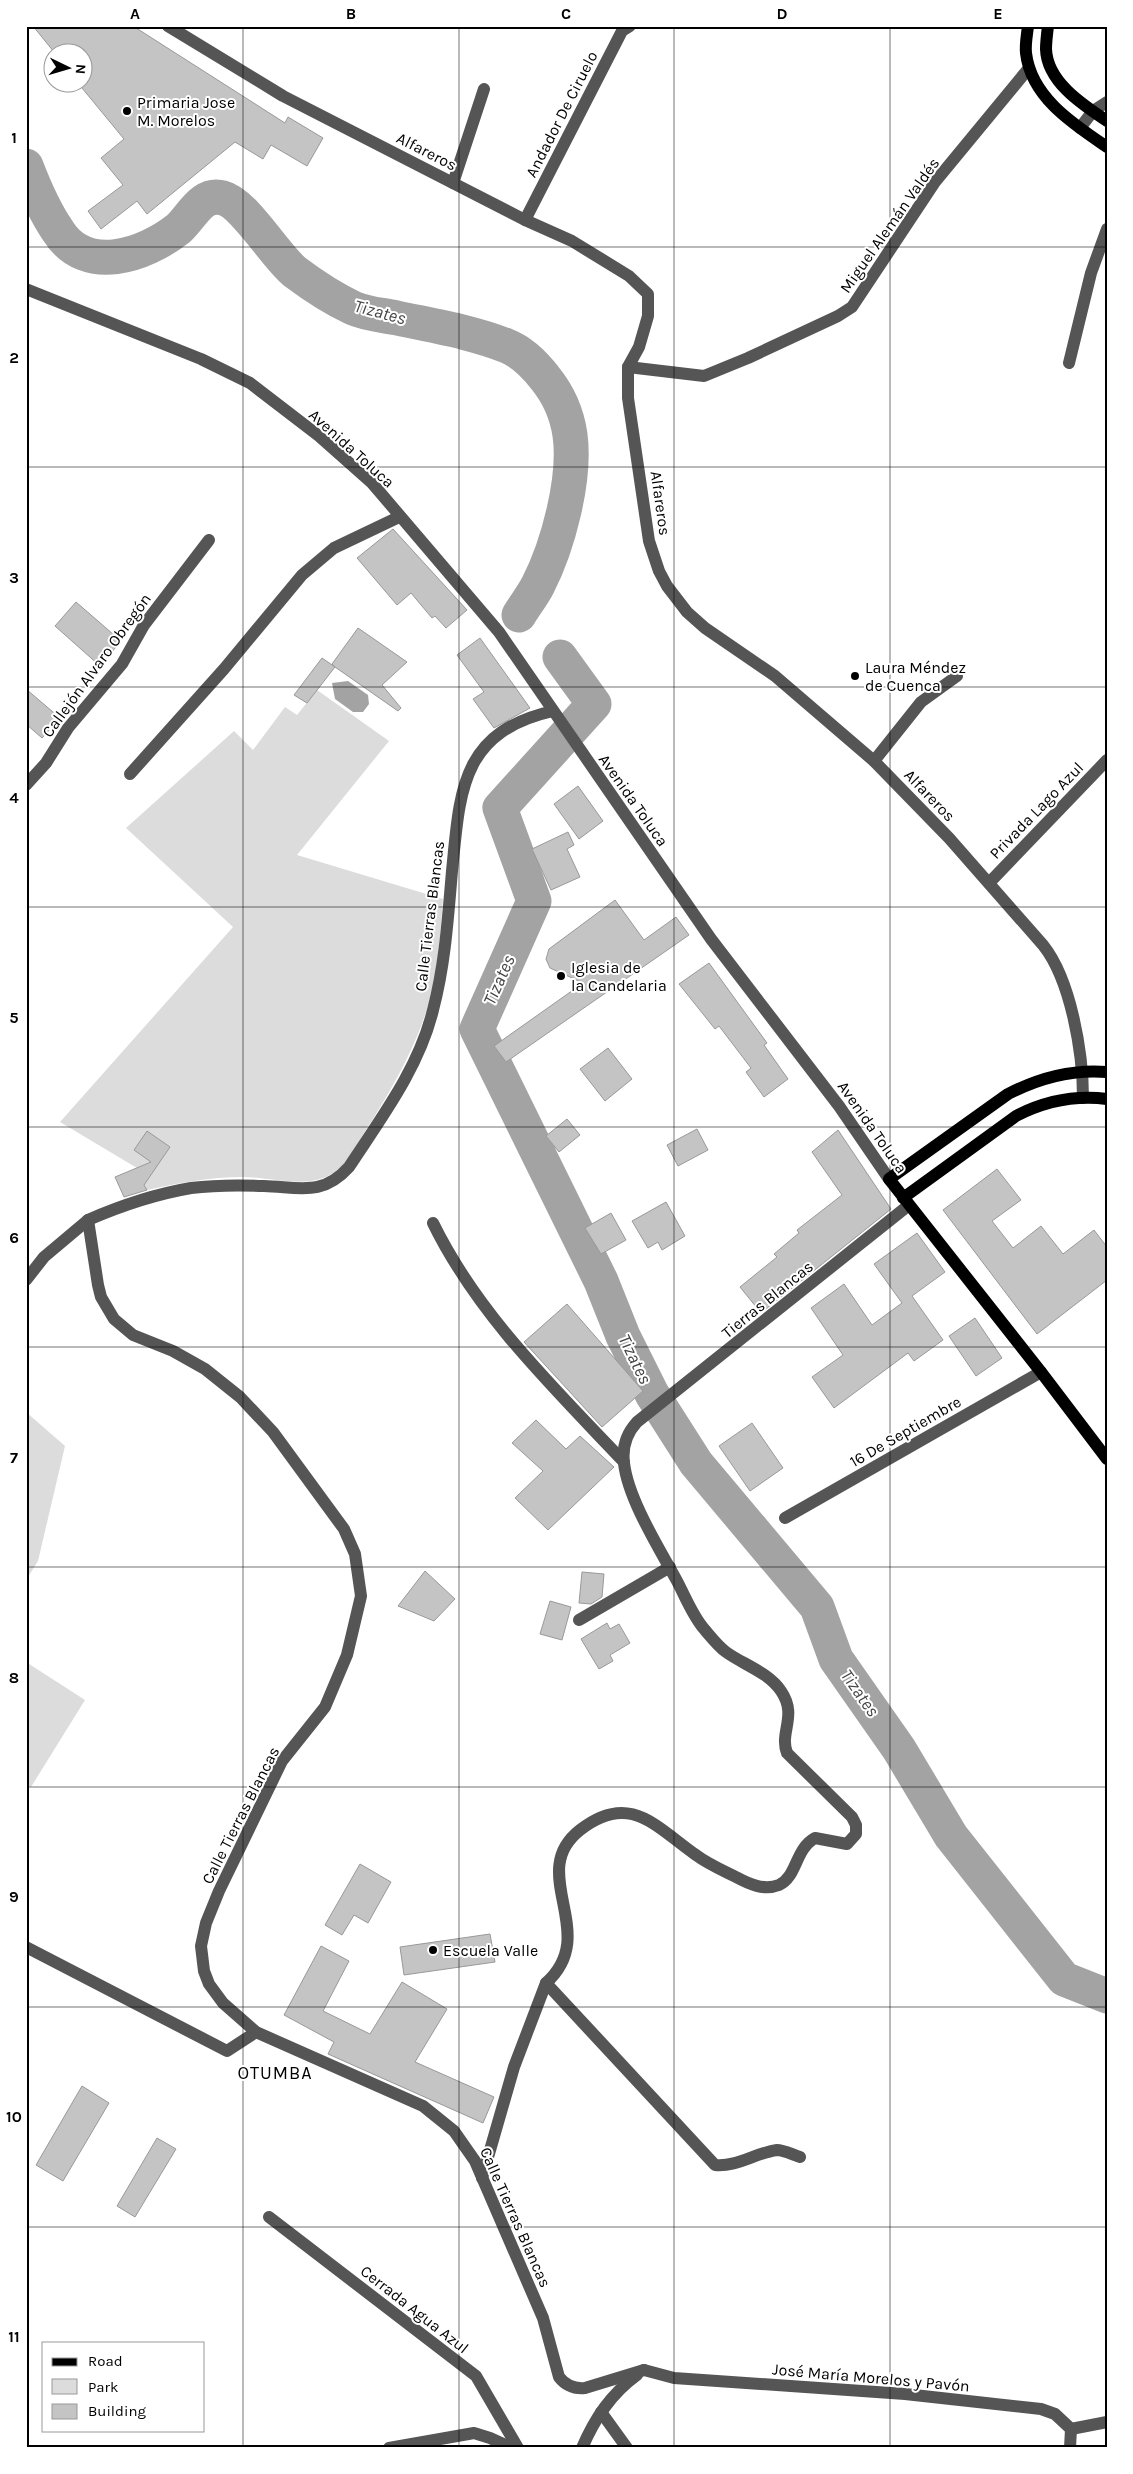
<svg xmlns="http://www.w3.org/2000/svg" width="1133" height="2474" font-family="Karla,sans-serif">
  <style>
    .green { fill: #dcdcdc }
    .water { fill: #a3a3a3 }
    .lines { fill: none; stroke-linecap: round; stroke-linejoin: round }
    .river { stroke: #a3a3a3; stroke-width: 35 }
    .building { fill: #c4c4c4; stroke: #999 }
    .minor { stroke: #555; stroke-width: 12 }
    .major { stroke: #000; stroke-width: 12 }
    .grid { fill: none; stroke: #000; stroke-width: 1; stroke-opacity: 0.55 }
    .poi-dot { fill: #000; stroke: #fff; stroke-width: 2 }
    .labels { text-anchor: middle; stroke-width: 4; stroke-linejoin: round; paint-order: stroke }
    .poi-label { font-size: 16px; fill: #000; stroke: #fff; text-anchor: start }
    .street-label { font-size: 16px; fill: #000; stroke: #fff }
    .water-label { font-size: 18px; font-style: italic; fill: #444; stroke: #fff }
    .neighbourhood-label { font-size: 18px; letter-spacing: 1px; fill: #000; stroke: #fff }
    .neatline { fill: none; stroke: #000; stroke-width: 2 }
    .grid-label { font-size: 16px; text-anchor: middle; font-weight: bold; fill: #000 }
  </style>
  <rect width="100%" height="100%" fill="#fff"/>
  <g class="green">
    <path d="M317,690l72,51 -92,114 146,44c-3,37 -5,77 -17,113 -18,55 -50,102 -81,151 -7,7 -15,13 -25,16 -22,7 -55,-2 -77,-2 -33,0 -64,6 -96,13l-10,-22 -77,-46 173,-195 -107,-99 108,-97 19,19 32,-43 12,8z"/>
    <path d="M26,1412l39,34 -27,115 -12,19z"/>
    <path d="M26,1662l59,38 -54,87 -5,-3z"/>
  </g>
  <path class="water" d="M348,681l20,14 1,9 -6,8h-10l-18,-13 -3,-16z"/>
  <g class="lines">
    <g class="river">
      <path d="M26,166c8,21 19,46 32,65 28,45 87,24 120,-2 14,-12 23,-37 45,-31 21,5 53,59 72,74 16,12 41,28 58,36 13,6 30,7 44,10 37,8 75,14 110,28 15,6 28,19 38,32 13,16 22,36 25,57 6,44 -12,111 -32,150 -5,10 -13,20 -19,30"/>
      <path d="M560,657l34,47 -94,104 34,93 -57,128 124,252 22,55 29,58 44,69 121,144 19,52 63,90 52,87 113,143 43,17"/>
    </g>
  </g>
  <g class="building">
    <path d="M33,26h100l152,97 3,-6 35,21 -16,28 -36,-21 -8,14 -28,-17 -88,72 -10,-13 -36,28 -13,-18 35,-26 -22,-27 23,-19 -42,-51v-36h-28z"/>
    <path d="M393,529l74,81 -21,18 -11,-12 -3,2 -21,-25 -14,12 -40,-47z"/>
    <path d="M76,602l45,39 -21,25 -45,-40z"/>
    <path d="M358,628l49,34 -25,23 19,23 -3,3 -63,-44 -28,36 -13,-8 28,-37 13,9 -3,-3z"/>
    <path d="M480,638l50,70 -36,20 -21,-29 11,-7 -27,-37z"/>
    <path d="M26,689l34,29 -18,20 -16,-14z"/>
    <path d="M578,786l25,35 -24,18 -25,-35z"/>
    <path d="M568,832l6,13 -7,4 13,28 -29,13 -19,-41z"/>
    <path d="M615,900l29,40 32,-23 13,18 -183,127 -12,-16 89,-63 -33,-15 -4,-9 3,-10z"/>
    <path d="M709,963l58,80 -3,2 24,34 -24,18 -18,-25 5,-4 -32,-42 -4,3 -36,-45z"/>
    <path d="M608,1048l24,31 -27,22 -25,-32z"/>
    <path d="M567,1119l13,16 -21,17 -13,-16z"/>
    <path d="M697,1129l11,21 -30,16 -11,-21z"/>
    <path d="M838,1130l53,79 -130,104 -21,-26 37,-30 -3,-3 25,-21 -2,-3 45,-35 -30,-43z"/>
    <path d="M147,1131l23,16 -26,38 3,5 -23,7 -9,-20 36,-15 -17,-12z"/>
    <path d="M997,1169l24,31 -29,21 21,27 28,-22 22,28 31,-24 13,17v33l-70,54 -94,-124z"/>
    <path d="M666,1202l19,34 -23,14 -4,-8 -10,6 -16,-27z"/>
    <path d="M611,1213l15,27 -25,14 -16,-26z"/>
    <path d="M917,1233l28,39 -33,24 31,44 -29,21 -6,-8 -74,55 -22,-31 31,-22 -32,-47 33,-24 28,41 30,-22 -28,-39z"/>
    <path d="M567,1304l76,87 -41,36 -78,-85z"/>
    <path d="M975,1318l27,40 -26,18 -27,-40z"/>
    <path d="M536,1420l30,29 14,-13 34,31 -66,63 -33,-32 28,-27 -31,-28z"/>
    <path d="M752,1423l31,45 -33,23 -31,-45z"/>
    <path d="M425,1571l30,28 -21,22 -36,-15z"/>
    <path d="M582,1572l22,2 -2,23 -11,7 -12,-1z"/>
    <path d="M550,1601l21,6 -9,33 -22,-6z"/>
    <path d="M607,1623l3,6 9,-5 11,19 -20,12 3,6 -14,8 -18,-30z"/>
    <path d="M360,1864l31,18 -23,41 -14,-8 -12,20 -17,-10z"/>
    <path d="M490,1934l5,28 -91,13 -4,-28z"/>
    <path d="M321,1946l28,15 -26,50 47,23 32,-52 45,27 -32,53 79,35 -11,26 -155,-69 6,-12 -50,-27z"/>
    <path d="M82,2086l27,17 -46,78 -27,-16z"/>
    <path d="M157,2138l19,11 -41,68 -18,-11z"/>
  </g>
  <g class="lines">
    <g class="minor">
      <path d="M168,26l115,70 242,124 47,21 57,35 19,18v22l-9,31 -11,20v31l21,143 10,30 8,15 20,26 18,16 70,48 99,85 75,77 94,107c28,35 40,108 40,153"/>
      <path d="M1080,128l13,-17 14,-9"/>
      <path d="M453,183l31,-94"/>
      <path d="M525,220l97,-189 8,-5"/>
      <path d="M26,289l175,70 49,24 69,53 53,47 127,149 212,307 128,167 50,73"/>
      <path d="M1069,363l22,-90 16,-44"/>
      <path d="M628,367l76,9 44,-18 90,-42 14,-9 83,-125 94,-114"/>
      <path d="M553,711c-93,21 -93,81 -101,160 -4,47 -7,94 -19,139 -14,58 -52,108 -84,157 -27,30 -50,20 -85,19 -25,-1 -49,-1 -73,2 -35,6 -71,18 -103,32l10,65 3,12 13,22 19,16 40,16 32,18 35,28 33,35 71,97 11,25 6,42 -14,59 -22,52 -43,54 -63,130 -13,32 -5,23 3,25 5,13 14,19 33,29 167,74 31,25 21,30 68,157 16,59c7,9 15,12 26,11l59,-18"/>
      <path d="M874,761l47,-59 36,-26"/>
      <path d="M130,774l94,-105 78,-94 32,-27 65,-31"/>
      <path d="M26,785l20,-22 22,-35 54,-64 22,-39 65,-85"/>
      <path d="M989,883l118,-123"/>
      <path d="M433,1223c45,92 121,165 191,239"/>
      <path d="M26,1280l18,-23 44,-37"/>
      <path d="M785,1518l256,-146"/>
      <path d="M579,1620l91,-53"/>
      <path d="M26,1947l201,104 29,-19"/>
      <path d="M546,1983l169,182c22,2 40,-12 62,-15 7,0 16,5 23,7"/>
      <path d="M482,2178l32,-111 32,-84c56,-50 -21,-110 34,-153 50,-39 76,-3 116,25 12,9 26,15 40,22 13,7 28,14 43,8 18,-8 16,-36 36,-47l32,6 9,-10v-9l-4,-8 -65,-64c-8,-21 11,-37 -6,-62 -13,-19 -37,-26 -55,-39 -8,-6 -15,-15 -21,-22 -12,-13 -20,-34 -28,-49 -18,-33 -49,-82 -53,-118 -2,-16 2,-29 13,-41l272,-217"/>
      <path d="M269,2217l207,159 42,72"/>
      <path d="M644,2370l30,8 231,16 136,15 14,5 16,15 -1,19"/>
      <path d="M601,2412l26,36"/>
      <path d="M1071,2429l36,-7"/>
      <path d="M389,2448l85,-15 16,5 22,10"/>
      <path d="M582,2448c13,-30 29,-54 55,-73"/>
    </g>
    <g class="major">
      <path d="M1028,26c-1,9 -3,19 -2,27 5,44 47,71 81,94"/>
      <path d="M1048,26c-1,8 -2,16 -2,23 1,33 37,56 61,72"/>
      <path d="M1107,1072c-35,-3 -68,6 -99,22l-119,85 152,193 66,87"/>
      <path d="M903,1198l113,-82c29,-15 58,-21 91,-17"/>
    </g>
  </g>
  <path class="grid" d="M243,26v2422M459,26v2422M674,26v2422M890,26v2422M26,247h1081M26,467h1081M26,687h1081M26,907h1081M26,1127h1081M26,1347h1081M26,1567h1081M26,1787h1081M26,2007h1081M26,2227h1081"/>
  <g class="poi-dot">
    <circle cx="127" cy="111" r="5"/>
    <circle cx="855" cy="676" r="5"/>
    <circle cx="561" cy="976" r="5"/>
    <circle cx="433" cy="1950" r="5"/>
  </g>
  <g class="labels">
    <g class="poi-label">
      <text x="137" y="108">Primaria Jose<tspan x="137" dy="18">M. Morelos</tspan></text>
      <text x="865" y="673">Laura Méndez<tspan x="865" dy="18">de Cuenca</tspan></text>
      <text x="571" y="973">Iglesia de<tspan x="571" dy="18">la Candelaria</tspan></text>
      <text x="443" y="1956">Escuela Valle</text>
    </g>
    <g class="street-label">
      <text transform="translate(561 114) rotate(-63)" y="6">Andador De Ciruelo</text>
      <text transform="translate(427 151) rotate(27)" y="6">Alfareros</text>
      <text transform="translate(889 225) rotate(-55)" y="6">Miguel Alemán Valdés</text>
      <text transform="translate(352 448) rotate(42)" y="6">Avenida Toluca</text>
      <text transform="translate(661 503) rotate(82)" y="6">Alfareros</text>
      <text transform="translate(96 665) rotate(-54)" y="6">Callejón Alvaro Obregón</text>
      <text transform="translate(930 795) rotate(46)" y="6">Alfareros</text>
      <text transform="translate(634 800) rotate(55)" y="6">Avenida Toluca</text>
      <text transform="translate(1036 810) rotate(-46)" y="6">Privada Lago Azul</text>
      <text transform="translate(429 916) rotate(-83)" y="6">Calle Tierras Blancas</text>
      <text transform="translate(873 1127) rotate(55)" y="6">Avenida Toluca</text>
      <text transform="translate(767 1299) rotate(-39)" y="6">Tierras Blancas</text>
      <text transform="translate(905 1431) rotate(-30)" y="6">16 De Septiembre</text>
      <text transform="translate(240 1815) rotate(-63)" y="6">Calle Tierras Blancas</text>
      <text transform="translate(516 2217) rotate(66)" y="6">Calle Tierras Blancas</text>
      <text transform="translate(415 2309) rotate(38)" y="6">Cerrada Agua Azul</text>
      <text transform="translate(871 2377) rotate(5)" y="6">José María Morelos y Pavón</text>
    </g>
    <g class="water-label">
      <text transform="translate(380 312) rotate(15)" y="6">Tizates</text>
      <text transform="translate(499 980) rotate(-66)" y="6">Tizates</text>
      <text transform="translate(635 1359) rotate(64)" y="6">Tizates</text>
      <text transform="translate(860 1693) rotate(55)" y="6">Tizates</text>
    </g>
    <g class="neighbourhood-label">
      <text x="275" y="2079">OTUMBA</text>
    </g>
  </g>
  <rect width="1133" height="2474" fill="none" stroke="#ffffff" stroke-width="55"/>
  <rect x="42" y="2342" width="162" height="90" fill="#ffffff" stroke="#999999"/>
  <rect x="52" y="2358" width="25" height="8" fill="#000000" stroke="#999999"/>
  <text x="88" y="2366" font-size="15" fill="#000000">Road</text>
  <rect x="52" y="2379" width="25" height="15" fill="#dcdcdc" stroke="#999999"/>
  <text x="88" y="2392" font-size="15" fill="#000000">Park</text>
  <rect x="52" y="2404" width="25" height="15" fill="#c4c4c4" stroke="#999999"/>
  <text x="88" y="2416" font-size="15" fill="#000000">Building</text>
  <g transform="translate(68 68) rotate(95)"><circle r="24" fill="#ffffff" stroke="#999999"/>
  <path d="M0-4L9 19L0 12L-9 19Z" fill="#000000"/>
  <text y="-8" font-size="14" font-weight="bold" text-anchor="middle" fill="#000000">N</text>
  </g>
  <rect x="28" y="28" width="1078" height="2418" class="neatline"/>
  <g class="grid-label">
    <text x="135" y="19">A</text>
    <text x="351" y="19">B</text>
    <text x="566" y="19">C</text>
    <text x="782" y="19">D</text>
    <text x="998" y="19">E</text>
    <text x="14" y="143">1</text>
    <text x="14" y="363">2</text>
    <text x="14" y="583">3</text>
    <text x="14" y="803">4</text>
    <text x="14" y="1023">5</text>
    <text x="14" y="1243">6</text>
    <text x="14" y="1463">7</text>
    <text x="14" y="1683">8</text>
    <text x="14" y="1902">9</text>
    <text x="14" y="2122">10</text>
    <text x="14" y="2342">11</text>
  </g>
</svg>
